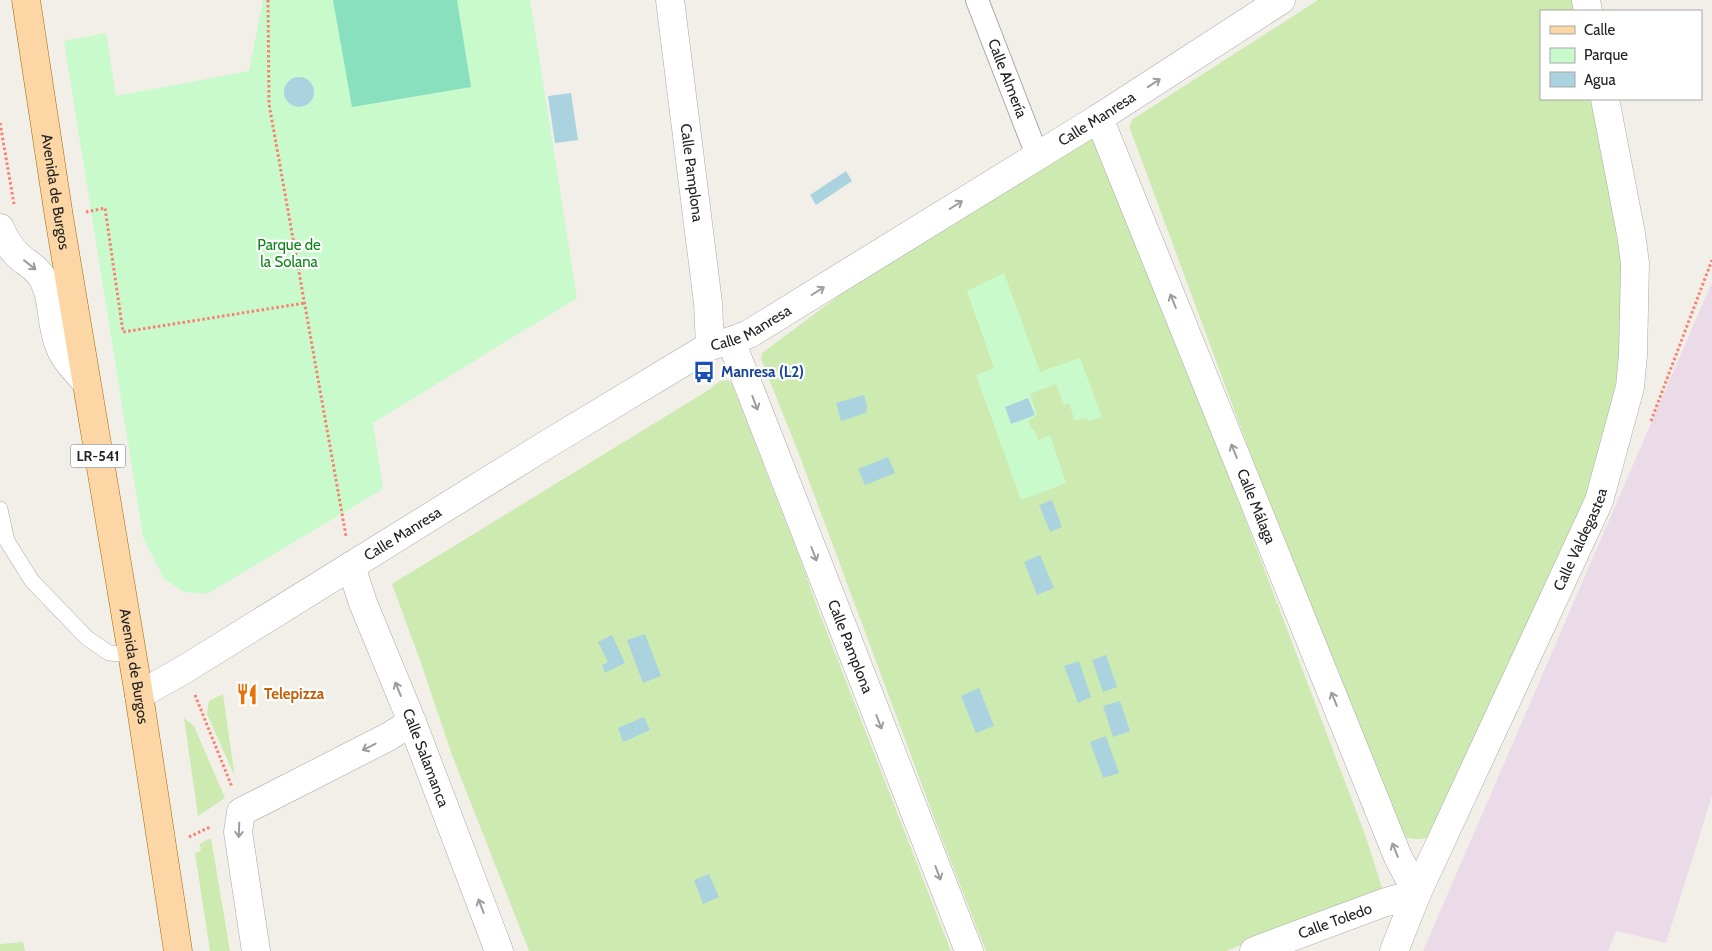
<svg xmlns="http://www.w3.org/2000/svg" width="1712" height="951" font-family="Cabin,sans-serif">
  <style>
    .industrial { fill: #ebdbe8 }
    .grass { fill: #cdebb0 }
    .park { fill: #c8facc }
    .pitch { fill: #88e0be }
    .water { fill: #aad3df }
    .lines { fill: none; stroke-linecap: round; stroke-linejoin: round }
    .service-casing { stroke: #a9a9a9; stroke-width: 16 }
    .pedestrian-casing { stroke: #a9a9a9; stroke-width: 24 }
    .minor-casing { stroke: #a9a9a9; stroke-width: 29 }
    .primary-casing { stroke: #a06b00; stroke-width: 29 }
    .path { stroke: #fa8072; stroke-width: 3; stroke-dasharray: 2.5 2.5; stroke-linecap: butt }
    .service { stroke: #fff; stroke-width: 15 }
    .pedestrian { stroke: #fff; stroke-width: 22 }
    .minor { stroke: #fff; stroke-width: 28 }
    .primary { stroke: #fcd6a4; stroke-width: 28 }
    .oneway { stroke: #9c9c9c }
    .labels { text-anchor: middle; stroke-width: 4.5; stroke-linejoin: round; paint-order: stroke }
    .shield { fill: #fff; stroke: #646464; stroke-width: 1 }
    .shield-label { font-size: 14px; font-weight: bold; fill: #222 }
    .street-label { font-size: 15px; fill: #222; stroke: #fff }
    .park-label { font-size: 15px; fill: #0c8416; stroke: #fff }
    .transit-label { font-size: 15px; font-weight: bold; fill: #164399; stroke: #fff; text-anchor: start }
    .food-label { font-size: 15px; font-weight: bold; fill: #c56008; stroke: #fff; text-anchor: start }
  </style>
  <rect width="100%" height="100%" fill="#f2efe9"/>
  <path class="industrial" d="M1712,282v514l-46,147 -50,-12 -8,20h-185z"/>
  <g class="grass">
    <path d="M1318,0h260l3,11h-40v88h55l26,145 -2,116 -5,42 -30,110 -149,322c-13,7 -22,6 -36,2l-121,-305 -150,-405 4,-7z"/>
    <path d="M1088,138l9,3 59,143 210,553 17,54 -157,60h-240l-44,-112 -143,-385 -38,-95 1,-6 102,-76z"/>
    <path d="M728,380l4,4 69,177 15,43 135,347h-422l-77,-196 -31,-92 -29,-79 315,-193 13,-10z"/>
    <path d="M223,694l12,85h1l-29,-65 2,-13z"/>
    <path d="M184,718l10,8 31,72 -27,18z"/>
    <path d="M211,838l19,113h-20l-15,-98 5,-2 1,-3 -2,-4z"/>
    <path d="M23,942l2,9h-25v-7z"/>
  </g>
  <g class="park">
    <path d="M263,0h267l47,298 -204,125 10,66 -176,105 -23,-2 -20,-13 -21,-42 -79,-496 42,-8 10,63 133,-25z"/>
    <path d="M1004,273l36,99 40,-14 22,59 -14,4 -1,-4 -12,4 -6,-18 -5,2 -8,-21 -26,10 7,21 -9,6 3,8h3l4,11 12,-5 16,48 -45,17 -45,-125 18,-7 -27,-77z"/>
  </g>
  <path class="pitch" d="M333,0h124l14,87 -119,20z"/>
  <g class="water">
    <circle cx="299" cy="92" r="15"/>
    <path d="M571,93l7,47 -23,3 -7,-47z"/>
    <path d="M846,171l6,10 -36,24 -6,-10z"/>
    <path d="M864,395l3,11 -1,7 -25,8 -5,-18z"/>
    <path d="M1028,398l7,17 -24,9 -6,-17z"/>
    <path d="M888,457l7,16 -30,12 -7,-16z"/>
    <path d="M1052,500l10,27 -12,5 -11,-27z"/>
    <path d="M1040,555l14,33 -17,7 -13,-33z"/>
    <path d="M645,634l16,42 -18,7 -16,-43z"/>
    <path d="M612,635l13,28 -20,10 -3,-8 6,-3 -10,-20z"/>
    <path d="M1106,655l11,32 -14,5 -11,-32z"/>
    <path d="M1079,661l12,36 -13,6 -14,-37z"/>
    <path d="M979,688l15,38 -18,7 -15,-37z"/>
    <path d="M1120,701l10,30 -17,6 -10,-31z"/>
    <path d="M644,717l6,13 -27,12 -5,-14z"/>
    <path d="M1106,736l13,37 -16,5 -13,-36z"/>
    <path d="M709,874l10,23 -16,7 -9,-24z"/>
  </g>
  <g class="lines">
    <g class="service-casing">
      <path id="service" d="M0,509l7,32 25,40 55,57 22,15 23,2"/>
    </g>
    <g class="pedestrian-casing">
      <g id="pedestrian">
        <path id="s1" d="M977,0l60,155"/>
      </g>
    </g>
    <g class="minor-casing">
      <g id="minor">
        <path id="s2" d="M670,0l38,303 2,43"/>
        <path d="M1586,0l2,11"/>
        <path id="s3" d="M1099,118l299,739 19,36 -34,10 -129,48"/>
        <path d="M0,228c5,12 12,23 22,31 8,6 15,10 20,18 12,20 8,46 17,68 5,14 17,26 27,37"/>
        <path id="s4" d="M731,341l238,610"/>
        <path id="s5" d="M351,566l12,37 49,119 87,229"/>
        <path id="s6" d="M139,695l46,-26 361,-224 164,-99 21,-5 18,-7 350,-216 182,-118"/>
        <path d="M256,951l-18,-119 3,-20 147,-75 24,-15"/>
        <path id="s7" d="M1394,951l23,-58 182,-392 31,-114 3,-32 2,-92 -4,-29 -26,-135"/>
      </g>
    </g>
    <g class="primary-casing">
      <g id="primary">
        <path id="s8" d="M26,0l33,217 80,478 39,256"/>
      </g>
    </g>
    <g class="path">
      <path d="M268,0l1,104 77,432"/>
      <path d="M0,123l14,81"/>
      <path d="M86,212l19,-4 18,124 182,-29"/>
      <path d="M1651,421l61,-161"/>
      <path d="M195,695l37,92"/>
      <path d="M189,837l21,-10"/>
    </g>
    <use href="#service" class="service"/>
    <use href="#pedestrian" class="pedestrian"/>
    <use href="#minor" class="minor"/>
    <use href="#primary" class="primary"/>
  </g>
  <defs><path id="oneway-shaft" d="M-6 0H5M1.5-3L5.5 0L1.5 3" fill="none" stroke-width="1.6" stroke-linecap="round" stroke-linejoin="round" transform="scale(1.25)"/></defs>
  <g class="oneway">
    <use href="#oneway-shaft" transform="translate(1154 83) rotate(-33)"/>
    <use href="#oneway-shaft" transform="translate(956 205) rotate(-32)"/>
    <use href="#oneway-shaft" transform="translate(30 265) rotate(38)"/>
    <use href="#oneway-shaft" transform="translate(818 291) rotate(-32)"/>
    <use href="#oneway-shaft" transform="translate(1173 301) rotate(-112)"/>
    <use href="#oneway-shaft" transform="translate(755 403) rotate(69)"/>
    <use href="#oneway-shaft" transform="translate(1234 451) rotate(-112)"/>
    <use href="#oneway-shaft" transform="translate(814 554) rotate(69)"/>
    <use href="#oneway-shaft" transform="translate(398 689) rotate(-112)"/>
    <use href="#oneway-shaft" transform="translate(1334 699) rotate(-112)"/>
    <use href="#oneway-shaft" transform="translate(879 722) rotate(69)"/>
    <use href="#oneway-shaft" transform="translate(369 747) rotate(153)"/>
    <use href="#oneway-shaft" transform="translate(239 830) rotate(92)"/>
    <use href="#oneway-shaft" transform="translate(1395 850) rotate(-112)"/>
    <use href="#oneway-shaft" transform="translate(938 873) rotate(69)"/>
    <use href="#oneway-shaft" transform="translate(481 906) rotate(-111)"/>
  </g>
  <defs>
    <g id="bus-bare" transform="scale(1.725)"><path d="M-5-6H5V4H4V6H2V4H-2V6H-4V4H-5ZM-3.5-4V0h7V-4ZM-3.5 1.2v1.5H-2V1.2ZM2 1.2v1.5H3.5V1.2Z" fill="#1a4fb4" stroke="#fff" stroke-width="2.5" paint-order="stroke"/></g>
    <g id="restaurant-bare" transform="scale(1.725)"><path d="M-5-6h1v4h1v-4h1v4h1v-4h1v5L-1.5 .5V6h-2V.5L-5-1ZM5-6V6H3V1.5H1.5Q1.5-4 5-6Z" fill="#e8710a" stroke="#fff" stroke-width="2.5" paint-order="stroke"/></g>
  </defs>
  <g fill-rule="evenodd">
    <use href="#bus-bare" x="704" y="372"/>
    <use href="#restaurant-bare" x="247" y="694"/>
  </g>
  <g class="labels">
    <rect class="shield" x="70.5" y="444.5" width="55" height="23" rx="4"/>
    <g class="shield-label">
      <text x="98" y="461">LR-541</text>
    </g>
    <g class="street-label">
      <text dy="5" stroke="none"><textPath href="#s1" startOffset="84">Calle Almería</textPath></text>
      <text dy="5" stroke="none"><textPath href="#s6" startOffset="1119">Calle Manresa</textPath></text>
      <text dy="5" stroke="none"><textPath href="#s2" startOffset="174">Calle Pamplona</textPath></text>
      <text dy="5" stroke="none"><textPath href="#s8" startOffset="194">Avenida de Burgos</textPath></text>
      <text dy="5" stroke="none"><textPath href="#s6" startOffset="714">Calle Manresa</textPath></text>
      <text dy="5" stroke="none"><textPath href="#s3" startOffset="419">Calle Málaga</textPath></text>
      <text dy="5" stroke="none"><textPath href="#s6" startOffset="309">Calle Manresa</textPath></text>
      <text dy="5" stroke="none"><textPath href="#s7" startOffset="452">Calle Valdegastea</textPath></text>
      <text dy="5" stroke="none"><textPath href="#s4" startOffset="328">Calle Pamplona</textPath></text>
      <text dy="5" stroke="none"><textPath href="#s8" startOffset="675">Avenida de Burgos</textPath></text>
      <text dy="5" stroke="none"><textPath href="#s5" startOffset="206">Calle Salamanca</textPath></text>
      <text transform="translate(1335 921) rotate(-20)" y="5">Calle Toledo</text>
    </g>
    <g class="park-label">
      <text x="289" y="250">Parque de<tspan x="289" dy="17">la Solana</tspan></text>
    </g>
    <g class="transit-label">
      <text x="721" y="377">Manresa (L2)</text>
    </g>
    <g class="food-label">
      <text x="264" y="699">Telepizza</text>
    </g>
  </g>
  <rect x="1540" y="10" width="162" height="90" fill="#ffffff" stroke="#a7a7a7"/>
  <rect x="1550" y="26" width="25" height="8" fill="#fcd6a4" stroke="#a7a7a7"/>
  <text x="1584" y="35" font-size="15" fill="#222222">Calle</text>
  <rect x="1550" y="48" width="25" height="15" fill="#c8facc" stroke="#a7a7a7"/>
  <text x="1584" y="60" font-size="15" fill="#222222">Parque</text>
  <rect x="1550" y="72" width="25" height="15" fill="#aad3df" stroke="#a7a7a7"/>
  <text x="1584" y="85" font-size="15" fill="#222222">Agua</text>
</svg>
